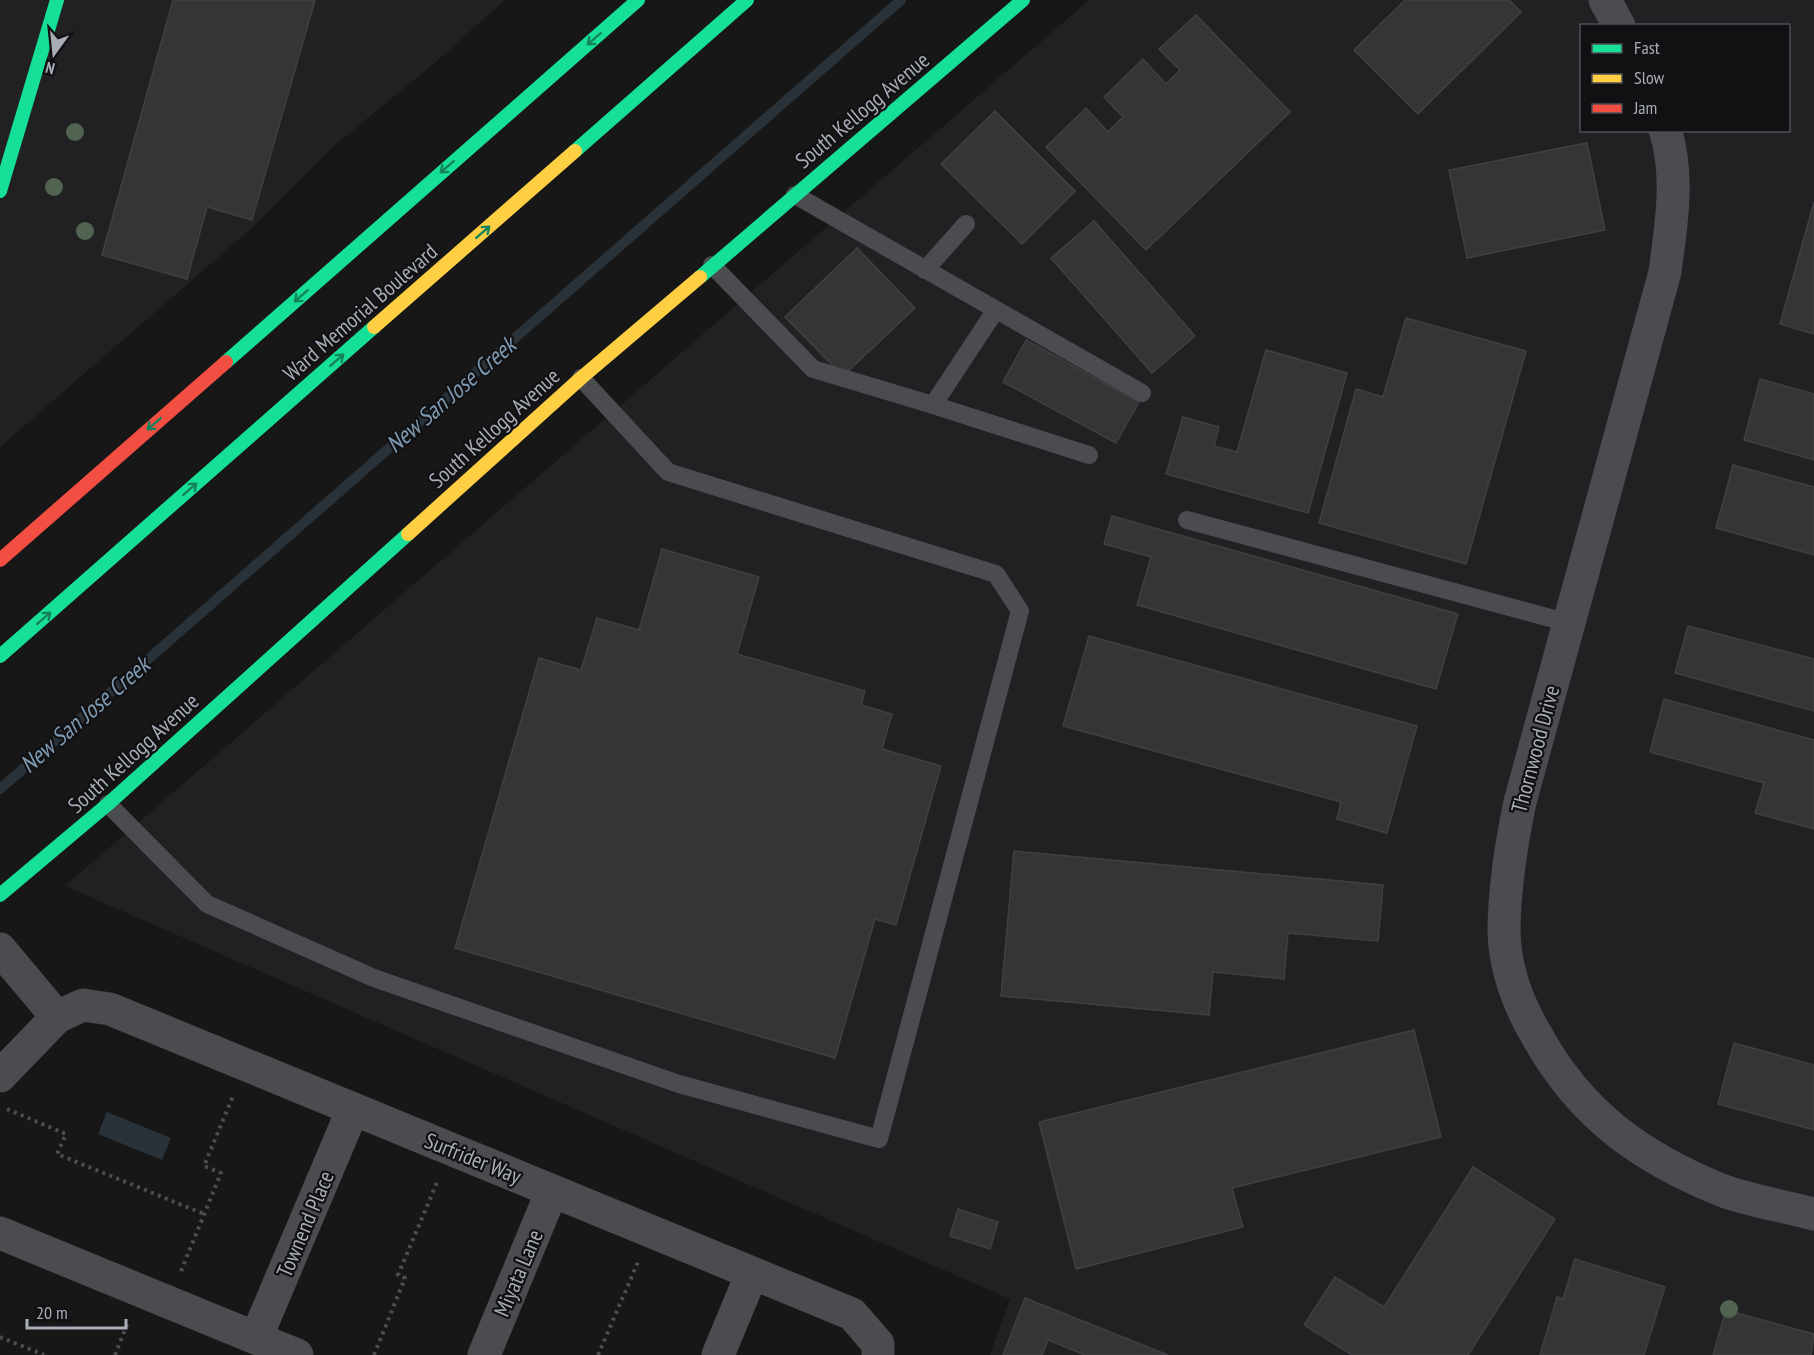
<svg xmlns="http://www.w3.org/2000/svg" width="1814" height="1355" font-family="'PT Sans Narrow',sans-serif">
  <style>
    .built { fill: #212123; fill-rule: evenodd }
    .water { fill: #2a3239 }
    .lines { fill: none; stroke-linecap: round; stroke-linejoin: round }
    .stream { stroke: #2a3239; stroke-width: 10 }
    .building { fill: #353536; stroke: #3f4043; stroke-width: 1.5 }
    .path { stroke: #4d4e52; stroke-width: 4; stroke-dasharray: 3 4.5; stroke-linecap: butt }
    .lane { stroke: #4b4c50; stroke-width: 18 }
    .street { stroke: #4b4c50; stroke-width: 33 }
    .fast { stroke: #16e098; stroke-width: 14 }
    .slow { stroke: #ffcf43; stroke-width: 14 }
    .jam { stroke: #f24e42; stroke-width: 14 }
    .tree { fill: #506451 }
    .oneway { stroke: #14835c }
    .labels { text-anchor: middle; stroke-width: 4.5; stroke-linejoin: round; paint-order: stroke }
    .street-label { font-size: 22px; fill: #a8adb8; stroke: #111113 }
    .water-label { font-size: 24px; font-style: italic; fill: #7f9bb3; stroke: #111113 }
  </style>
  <rect width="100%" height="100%" fill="#171717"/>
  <g class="built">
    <path d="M0,0h505l-76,68 -93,76 -83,83 -253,220z"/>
    <path d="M1089,0h725v1355h-824l20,-56 -945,-413zM1582,26h206v104h-206z"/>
  </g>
  <path class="water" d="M107,1112l64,26 -9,22 -64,-26z"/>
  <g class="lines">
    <path class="stream" d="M0,789l901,-789"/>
  </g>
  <g class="building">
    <path d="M173,0h142l-63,220 -45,-13 -20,72 -85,-24z"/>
    <path d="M1405,0h104l12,12 -103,102 -64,-64z"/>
    <path d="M1196,15l94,97 -144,138 -100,-103 40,-39 22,24 15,-15 -19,-20 39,-38 23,25 14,-14 -21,-21z"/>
    <path d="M995,111l80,80 -53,53 -81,-80z"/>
    <path d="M1587,143l18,87 -138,28 -18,-88z"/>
    <path d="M1814,202v132l-34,-10z"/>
    <path d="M1094,221l101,115 -43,37 -101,-115z"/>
    <path d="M857,248l58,60 -72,68 -58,-59z"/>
    <path d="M1406,318l120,33 -60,213 -147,-41 37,-134 27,8z"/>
    <path d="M1026,340l113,62 -23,41 -113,-61z"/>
    <path d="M1266,350l81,23 -39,140 -142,-39 17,-57 36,10 -5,19 23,6z"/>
    <path d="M1760,379l54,15v66l-70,-20z"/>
    <path d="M1733,465l81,22v68l-98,-27z"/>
    <path d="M1112,516l346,98 -22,75 -299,-84 14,-48 -47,-13z"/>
    <path d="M662,549l97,28 -22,77 128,37 -4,14 31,9 -10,35 59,17 -45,159 -21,-6 -40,139 -380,-110 84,-290 42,12 16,-52 42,12z"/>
    <path d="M1688,626l126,33v52l-139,-38z"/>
    <path d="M1089,636l328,90 -30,107 -50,-14 4,-17 -278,-76z"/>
    <path d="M1664,699l150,41v89l-59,-16 9,-30 -114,-31z"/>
    <path d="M1014,851l369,34 -5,56 -90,-8 -4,46 -71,-7 -4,43 -208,-19z"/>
    <path d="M1414,1030l27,107 -209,51 11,39 -167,42 -37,-147z"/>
    <path d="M1734,1043l80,22v65l-96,-26z"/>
    <path d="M1473,1167l82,52 -87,136h-116l-48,-30 31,-48 49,30z"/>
    <path d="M958,1209l40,13 -8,27 -40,-13z"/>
    <path d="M1575,1259l90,28 -21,68h-104l17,-58 6,2z"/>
    <path d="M1025,1298l143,57h-83l-37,-15 -6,15h-39z"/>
    <path d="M1726,1310l88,24 -3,21h-98z"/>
  </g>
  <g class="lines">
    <g class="path">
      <path d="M7,1109l59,25 -9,20 147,60"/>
      <path d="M181,1271l40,-98 -17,-7 29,-70"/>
      <path d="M0,1337l44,18"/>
      <path d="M115,1355l13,-33"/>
      <path d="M374,1355l31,-77 -7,-3 40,-95"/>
      <path d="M598,1355l40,-93"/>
    </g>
    <g class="lane">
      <path d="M795,195l347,198"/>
      <path d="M712,265l101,104 120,36"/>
      <path d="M925,270l41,-46"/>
      <path d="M995,311l-62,94 156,50"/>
      <path d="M1187,520l382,103"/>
      <path d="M108,804l99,100 167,74 305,106 200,55 141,-528 -24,-37 -328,-102 -87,-94"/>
    </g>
    <g class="street">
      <path d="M1605,0l14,26"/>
      <path d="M1665,130c15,45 6,96 0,142l-145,530c-9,43 -16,87 -16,131 1,36 15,73 33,103 43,78 103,121 184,154 29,11 63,16 93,24"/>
      <path d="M0,949l57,68"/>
      <path d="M0,1076l57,-59 26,-12 27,4 742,305 26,30v11"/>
      <path d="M0,1233l297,122"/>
      <path d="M256,1338l97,-229"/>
      <path d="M484,1355l68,-164"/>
      <path d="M718,1355l34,-82"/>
    </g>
    <g class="fast">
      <path d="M575,151l172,-151"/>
      <path d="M0,191l57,-191"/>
      <path d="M700,277l323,-277"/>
      <path d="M226,362l412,-362"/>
      <path d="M0,656l374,-329"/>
      <path d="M0,895l108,-91 300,-270"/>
    </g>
    <g class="slow">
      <path d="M374,327l201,-176"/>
      <path d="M408,534l173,-156 119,-101"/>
    </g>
    <path class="jam" d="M0,560l226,-198"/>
  </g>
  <g class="tree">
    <circle cx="75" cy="132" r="9"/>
    <circle cx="54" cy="187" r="9"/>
    <circle cx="85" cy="231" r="9"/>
    <circle cx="1729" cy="1309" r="9"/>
  </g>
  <defs><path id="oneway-shaft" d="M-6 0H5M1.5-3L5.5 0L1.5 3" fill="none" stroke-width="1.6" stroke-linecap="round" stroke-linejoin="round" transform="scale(1.5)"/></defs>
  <g class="oneway">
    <use href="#oneway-shaft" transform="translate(594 39) rotate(139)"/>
    <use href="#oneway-shaft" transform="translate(447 167) rotate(139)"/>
    <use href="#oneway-shaft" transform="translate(483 232) rotate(-41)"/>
    <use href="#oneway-shaft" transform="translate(301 296) rotate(139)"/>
    <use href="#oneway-shaft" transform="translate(337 360) rotate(-41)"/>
    <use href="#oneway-shaft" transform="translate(154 424) rotate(139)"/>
    <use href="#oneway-shaft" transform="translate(190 489) rotate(-41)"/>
    <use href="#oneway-shaft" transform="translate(44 618) rotate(-41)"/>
  </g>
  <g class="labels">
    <g class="street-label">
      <text transform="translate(862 110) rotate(-40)" y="8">South Kellogg Avenue</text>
      <text transform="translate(360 312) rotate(-41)" y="8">Ward Memorial Boulevard</text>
      <text transform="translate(494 428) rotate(-42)" y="8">South Kellogg Avenue</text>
      <text transform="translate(1535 749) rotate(-75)" y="8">Thornwood Drive</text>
      <text transform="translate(133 753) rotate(-42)" y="8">South Kellogg Avenue</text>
      <text transform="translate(473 1158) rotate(22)" y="8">Surfrider Way</text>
      <text transform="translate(305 1224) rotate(-67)" y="8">Townend Place</text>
      <text transform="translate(518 1273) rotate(-67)" y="8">Miyata Lane</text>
    </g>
    <g class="water-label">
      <text transform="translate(451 395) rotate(-41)" y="8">New San Jose Creek</text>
      <text transform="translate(85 715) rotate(-41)" y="8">New San Jose Creek</text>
    </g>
  </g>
  <rect x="1580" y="24" width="210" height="108" fill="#111113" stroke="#4d4f55" stroke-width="1.5"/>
  <rect x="1592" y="44" width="30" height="9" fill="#16e098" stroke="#4d4f55" stroke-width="1.5"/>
  <text x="1634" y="54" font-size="18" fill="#a8adb8">Fast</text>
  <rect x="1592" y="74" width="30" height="9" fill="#ffcf43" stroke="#4d4f55" stroke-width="1.5"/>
  <text x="1634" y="84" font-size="18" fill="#a8adb8">Slow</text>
  <rect x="1592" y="104" width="30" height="9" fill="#f24e42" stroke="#4d4f55" stroke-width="1.5"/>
  <text x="1634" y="114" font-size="18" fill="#a8adb8">Jam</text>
  <g transform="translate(54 54) rotate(195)" stroke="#111113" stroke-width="4.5" paint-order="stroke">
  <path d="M0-4.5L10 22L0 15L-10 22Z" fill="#a8adb8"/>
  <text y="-9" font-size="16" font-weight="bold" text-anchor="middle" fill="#a8adb8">N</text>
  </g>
  <path d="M27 1319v9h99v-9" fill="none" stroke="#a8adb8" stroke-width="3"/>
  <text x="36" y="1319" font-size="18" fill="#a8adb8" stroke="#111113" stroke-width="4.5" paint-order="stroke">20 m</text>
</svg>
